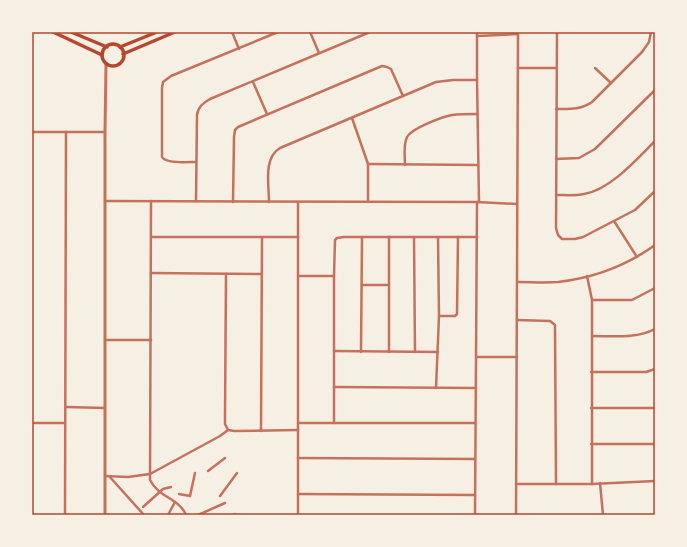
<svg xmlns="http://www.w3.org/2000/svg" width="687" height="547" font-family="'Libre Baskerville',serif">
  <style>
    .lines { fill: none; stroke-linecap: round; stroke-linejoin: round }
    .minor { stroke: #c5725c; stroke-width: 2.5 }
    .tertiary { stroke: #c5725c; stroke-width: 3 }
    .secondary { stroke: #b5482f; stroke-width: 3.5 }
    .neatline { fill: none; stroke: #b5482f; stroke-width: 1.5 }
  </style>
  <rect width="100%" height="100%" fill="#f6efe4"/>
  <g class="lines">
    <g class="minor">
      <path d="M232,32l7,17"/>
      <path d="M310,32l9,21"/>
      <path d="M477,32v48l2,122"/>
      <path d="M557,32l-1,196 2,7 4,4h13l8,-2 52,-27 20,-19"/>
      <path d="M477,36l41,-2"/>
      <path d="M518,68h38"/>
      <path d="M595,68l16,15"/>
      <path d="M253,82l14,32"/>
      <path d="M556,109c13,0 25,1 36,-7l50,-50 7,-10 2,-10"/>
      <path d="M352,118l16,46v38"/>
      <path d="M32,132h73"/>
      <path d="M556,159l23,-1 16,-9 60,-59"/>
      <path d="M196,162c-8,0 -30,2 -34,-5v-69l1,-6 8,-6 107,-44"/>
      <path d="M368,164l110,1"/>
      <path d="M405,165c0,-8 -2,-20 2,-28 5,-9 35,-20 45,-22 8,-1 17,-1 25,-1"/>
      <path d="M556,195c9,0 19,1 28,-1 26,-4 53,-35 71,-53"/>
      <path d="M105,201l372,1 40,2"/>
      <path d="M151,201l-1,279c9,18 29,18 36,35"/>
      <path d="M196,201l1,-86c1,-8 6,-12 13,-16l160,-67"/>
      <path d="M233,202l1,-65 1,-7 3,-3 144,-61 5,1 4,2 12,27"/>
      <path d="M269,202c0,-17 -6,-44 11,-54l156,-66 17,-2h24"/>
      <path d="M614,221l23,36"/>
      <path d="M152,237h146"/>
      <path d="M414,237l1,115"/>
      <path d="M151,273l110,1"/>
      <path d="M226,274l-1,141v9l3,6 6,1 64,-1"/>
      <path d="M298,276h36"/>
      <path d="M587,276l5,24v184"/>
      <path d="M518,282c13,0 26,1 40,0 35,-4 68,-16 97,-37"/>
      <path d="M362,285h26"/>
      <path d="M592,300h40l23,-12"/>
      <path d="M439,316h16l2,-2 1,-77"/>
      <path d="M517,320l33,1 5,4v3l1,156"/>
      <path d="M592,336c21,0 44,3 63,-7"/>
      <path d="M105,340h46"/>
      <path d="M334,351l104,1"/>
      <path d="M361,352l1,-115"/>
      <path d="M389,352v-115"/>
      <path d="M477,357h40"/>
      <path d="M591,372h55l9,-3"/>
      <path d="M334,387l142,1"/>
      <path d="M436,388l3,-72 -1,-78"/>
      <path d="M66,407l39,1"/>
      <path d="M591,408h64"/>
      <path d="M32,423h33"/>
      <path d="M298,423h177"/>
      <path d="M334,423v-147l1,-36 2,-2 7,-1h133"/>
      <path d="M261,431l1,-193"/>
      <path d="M591,444h64"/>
      <path d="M298,458l177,1"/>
      <path d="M208,471l17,-13"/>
      <path d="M105,476l23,1 22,-3 70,-38 8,-6"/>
      <path d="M109,476l35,39"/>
      <path d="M600,483l3,32"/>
      <path d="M516,484h76l63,-3"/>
      <path d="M179,494l11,2 5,-23"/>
      <path d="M298,494l177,1"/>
      <path d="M220,496l17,-23"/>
      <path d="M143,507l20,-18 8,-2"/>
      <path d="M65,515l1,-383"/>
      <path d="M168,515l7,-13"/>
      <path d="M198,515l27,-12"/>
      <path d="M234,515l1,-1"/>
      <path d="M298,515v-313"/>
      <path d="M475,515l2,-313"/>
      <path d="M516,515l2,-483"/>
    </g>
    <path class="tertiary" d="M105,515v-383l1,-68"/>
    <g class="secondary">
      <path d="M53,32l49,23"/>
      <path d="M71,32l36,15"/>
      <circle cx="113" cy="55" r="11"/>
      <path d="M120,47l37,-15"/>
      <path d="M123,54l52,-22"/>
    </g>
  </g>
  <rect width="687" height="547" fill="none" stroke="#f6efe4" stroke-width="66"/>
  <rect x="33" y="33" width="621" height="481" class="neatline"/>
</svg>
